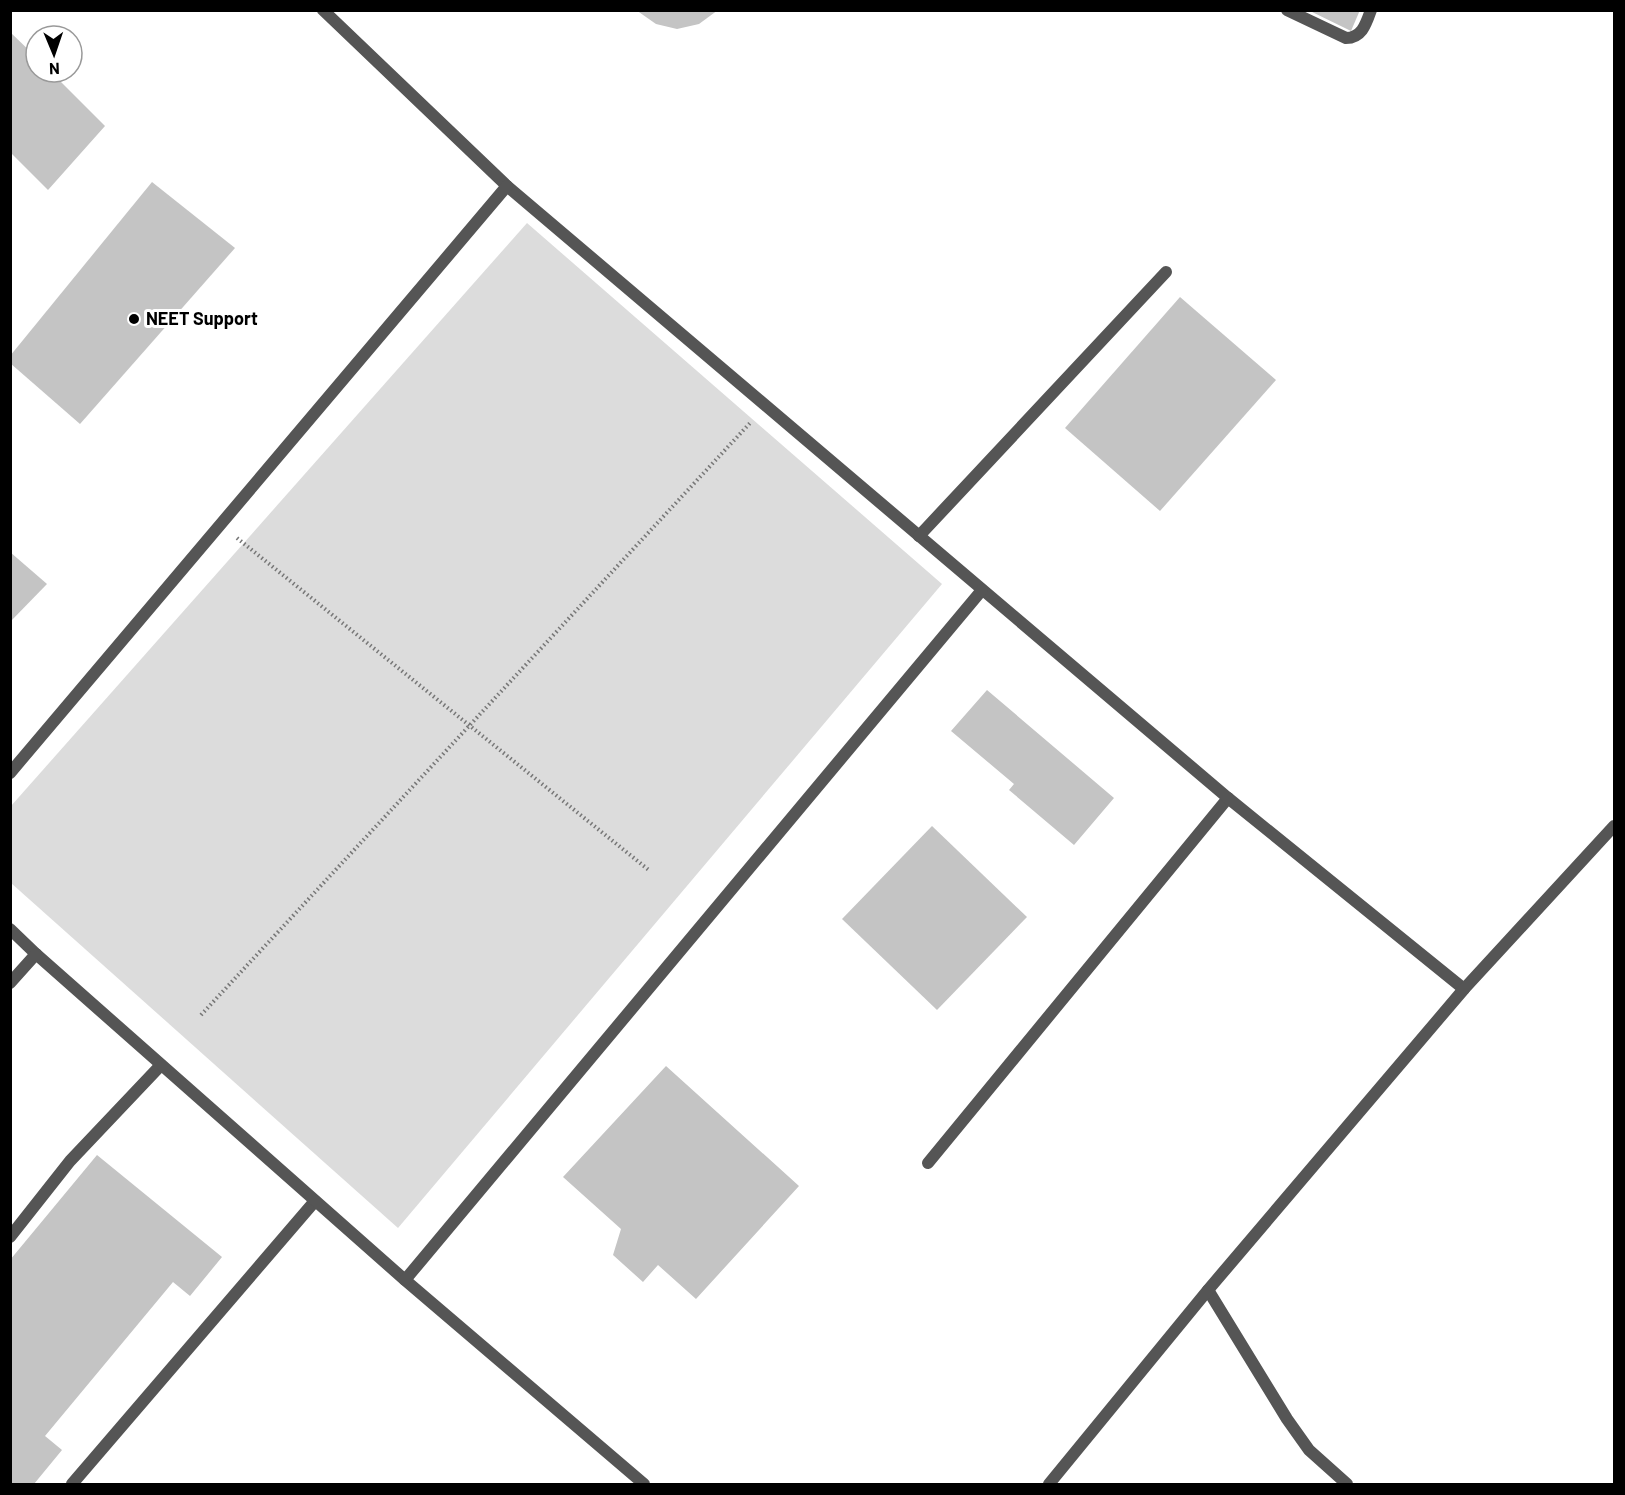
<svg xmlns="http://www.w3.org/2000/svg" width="1625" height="1495" font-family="Barlow,sans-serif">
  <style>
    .green { fill: #dcdcdc }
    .building { fill: #c4c4c4 }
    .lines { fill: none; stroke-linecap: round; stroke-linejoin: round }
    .path { stroke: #777; stroke-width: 4; stroke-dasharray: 1.5 3; stroke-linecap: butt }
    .service { stroke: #555; stroke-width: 12 }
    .minor { stroke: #555; stroke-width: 12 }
    .poi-dot { fill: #000; stroke: #fff; stroke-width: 2 }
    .labels { text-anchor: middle; stroke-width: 6; stroke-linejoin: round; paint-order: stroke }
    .poi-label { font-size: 18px; font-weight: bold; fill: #000; stroke: #fff; text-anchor: start }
  </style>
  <rect width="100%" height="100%" fill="#fff"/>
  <path class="green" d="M527,223l415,361 -544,644 -387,-345v-77z"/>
  <g class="building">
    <path d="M636,10h82l-19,14 -22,5 -21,-5z"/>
    <path d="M1308,10h52l-9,21z"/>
    <path d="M10,32l26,25v15h15l54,54 -57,64 -38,-38z"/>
    <path d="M152,182l83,66 -155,176 -70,-61v-7z"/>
    <path d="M1180,297l96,83 -116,131 -95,-83z"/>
    <path d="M10,552l37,32 -37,38z"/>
    <path d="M987,690l127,108 -40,47 -65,-55 5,-6 -63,-53z"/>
    <path d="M932,826l95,91 -90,93 -95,-91z"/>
    <path d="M666,1066l133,120 -103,113 -38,-34 -15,17 -30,-27 8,-26 -58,-52z"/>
    <path d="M97,1155l125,102 -32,39 -17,-14 -128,154 17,14 -28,34h-24v-224z"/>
  </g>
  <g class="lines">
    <g class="path">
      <path d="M237,538l413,333"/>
      <path d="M201,1015l550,-593"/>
    </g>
    <g class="service">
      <path d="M1287,10l59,28c16,0 20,-14 25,-28"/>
      <path d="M928,1163l300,-365"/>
      <path d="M10,1237l60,-76 91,-96"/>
      <path d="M1208,1290l79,129 22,31 38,34"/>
      <path d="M72,1484l243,-283"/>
    </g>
    <g class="minor">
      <path d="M323,10l184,176 721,612 236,191"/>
      <path d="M919,536l247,-264"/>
      <path d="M10,773l497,-587"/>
      <path d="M10,929l26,25 369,326 239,204"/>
      <path d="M10,983l26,-29"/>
      <path d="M405,1280l577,-690"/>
      <path d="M1049,1484l159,-194 256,-301 150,-163"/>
    </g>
  </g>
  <circle class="poi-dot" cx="134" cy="319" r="6"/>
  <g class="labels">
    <g class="poi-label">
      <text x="146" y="325">NEET Support</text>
    </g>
  </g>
  <rect width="1625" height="1495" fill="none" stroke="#000000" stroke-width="24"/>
  <g transform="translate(54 54) rotate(178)"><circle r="28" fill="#ffffff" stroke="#999999" stroke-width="1.5"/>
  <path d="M0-4.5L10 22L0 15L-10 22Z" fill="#000000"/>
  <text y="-9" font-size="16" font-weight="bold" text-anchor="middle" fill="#000000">N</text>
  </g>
</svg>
